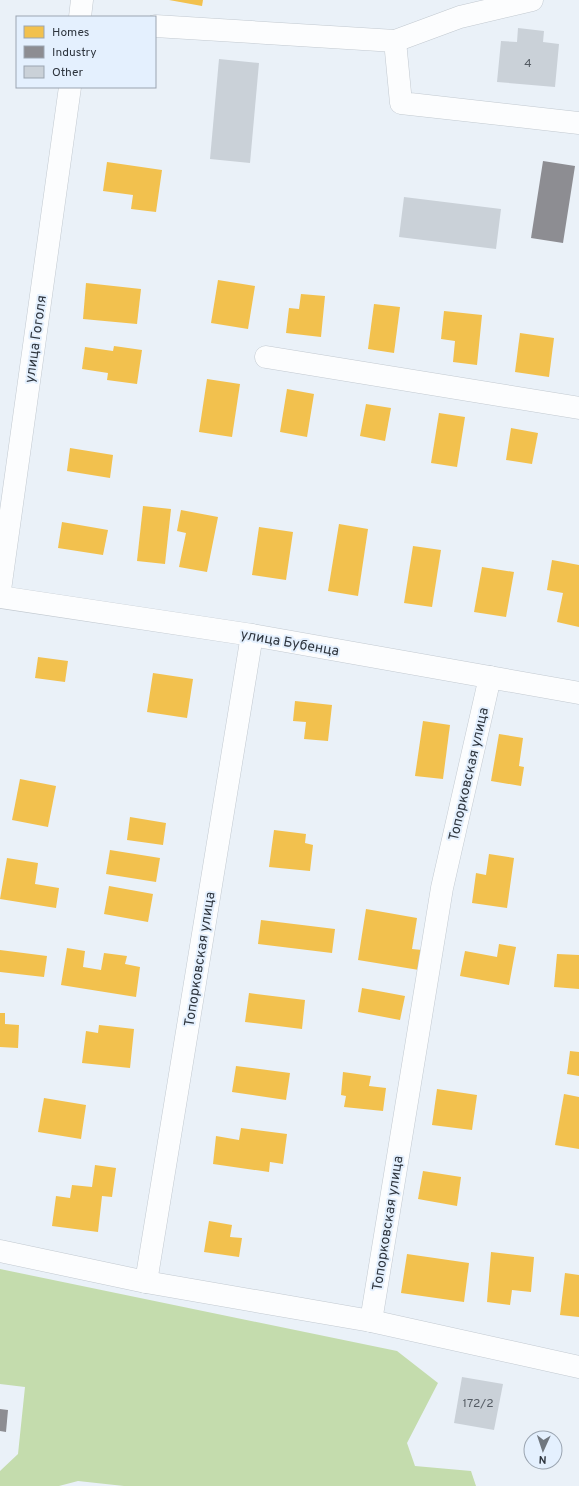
<svg xmlns="http://www.w3.org/2000/svg" width="579" height="1486" font-family="Overpass,sans-serif">
  <style>
    .forest { fill: #c4dcad }
    .homes { fill: #f2c14e }
    .industry { fill: #8d8d92 }
    .building { fill: #cad1d8 }
    .lines { fill: none; stroke-linecap: round; stroke-linejoin: round }
    .minor-casing { stroke: #c2c9d0; stroke-width: 23 }
    .minor { stroke: #fcfdfe; stroke-width: 22 }
    .labels { text-anchor: middle; stroke-width: 4; stroke-linejoin: round; paint-order: stroke }
    .number-label { font-size: 12px; fill: #555c64 }
    .street-label { font-size: 14px; fill: #2e353e; stroke: #e4f0fe }
  </style>
  <rect width="100%" height="100%" fill="#eaf1f8"/>
  <path class="forest" d="M0,1269l397,82 41,32 -31,60 8,23 56,5 5,15h-352l-46,-5 -19,5h-59v-15l18,-17 7,-67 -25,-3z"/>
  <g class="homes">
    <path d="M169,0h34l-1,6z"/>
    <path d="M107,162l55,8 -6,42 -25,-3 2,-14 -30,-4z"/>
    <path d="M218,280l37,6 -7,43 -37,-6z"/>
    <path d="M86,283l55,6 -4,35 -54,-5z"/>
    <path d="M301,294l24,2 -4,41 -35,-4 3,-25 10,1z"/>
    <path d="M374,304l26,3 -6,46 -26,-4z"/>
    <path d="M444,311l38,4 -5,50 -24,-3 2,-21 -14,-2z"/>
    <path d="M520,333l34,5 -5,39 -34,-5z"/>
    <path d="M114,346l28,4 -5,34 -30,-4 1,-7 -26,-4 3,-22 28,4z"/>
    <path d="M207,379l33,5 -8,53 -33,-5z"/>
    <path d="M287,389l27,5 -7,43 -27,-5z"/>
    <path d="M366,404l25,4 -6,33 -25,-5z"/>
    <path d="M439,413l26,4 -8,50 -26,-4z"/>
    <path d="M511,428l27,5 -6,31 -26,-4z"/>
    <path d="M70,448l43,7 -3,23 -43,-7z"/>
    <path d="M143,506l28,3 -6,55 -28,-3z"/>
    <path d="M181,510l37,7 -11,55 -28,-5 7,-34 -9,-2z"/>
    <path d="M62,522l46,8 -5,25 -45,-7z"/>
    <path d="M339,524l29,5 -10,67 -30,-5z"/>
    <path d="M259,527l34,5 -7,48 -34,-5z"/>
    <path d="M413,546l28,4 -9,57 -28,-4z"/>
    <path d="M552,560l27,5v62l-22,-5 6,-29 -16,-3z"/>
    <path d="M482,567l32,5 -8,45 -32,-5z"/>
    <path d="M38,657l30,4 -3,21 -30,-4z"/>
    <path d="M153,673l40,6 -6,39 -40,-6z"/>
    <path d="M295,701l37,4 -4,36 -24,-2 2,-17 -13,-1z"/>
    <path d="M423,721l27,4 -7,54 -28,-3z"/>
    <path d="M499,734l24,4 -4,28 5,1 -3,19 -30,-5z"/>
    <path d="M20,779l36,7 -8,41 -36,-7z"/>
    <path d="M130,817l36,6 -3,22 -36,-5z"/>
    <path d="M274,830l32,4 -1,9 8,2 -3,26 -41,-4z"/>
    <path d="M110,850l50,8 -4,24 -50,-8z"/>
    <path d="M489,854l25,4 -7,50 -35,-5 4,-30 10,2z"/>
    <path d="M7,858l31,5 -3,21 24,4 -3,20 -56,-9z"/>
    <path d="M109,886l44,8 -5,28 -44,-8z"/>
    <path d="M366,909l51,9 -5,31 10,1 -3,20 -61,-10z"/>
    <path d="M261,920l74,9 -3,24 -74,-9z"/>
    <path d="M499,944l17,3 -7,38 -49,-9 5,-25 32,6z"/>
    <path d="M67,948l18,3 -2,16 18,3 3,-17 23,3 -2,8 15,3 -4,30 -75,-12z"/>
    <path d="M0,950l47,6 -3,21 -44,-5z"/>
    <path d="M557,954l22,1v34l-25,-2z"/>
    <path d="M362,988l43,8 -5,24 -42,-8z"/>
    <path d="M249,993l56,7 -3,29 -57,-7z"/>
    <path d="M0,1013h5v11l14,1 -1,23 -18,-1z"/>
    <path d="M99,1025l35,4 -4,39 -48,-5 4,-32 12,2z"/>
    <path d="M570,1051l9,1v24l-12,-2z"/>
    <path d="M236,1066l54,7 -4,27 -54,-8z"/>
    <path d="M343,1072l28,4 -2,10 17,2 -3,23 -39,-4 2,-11 -5,-1z"/>
    <path d="M437,1089l40,6 -5,35 -40,-5z"/>
    <path d="M564,1094l15,3v52l-24,-4z"/>
    <path d="M44,1098l42,7 -5,34 -43,-7z"/>
    <path d="M241,1128l46,6 -4,30 -13,-2 -1,10 -56,-8 3,-28 23,4z"/>
    <path d="M95,1165l21,3 -4,29 -10,-1 -4,36 -46,-6 4,-30 14,2 2,-13 20,2z"/>
    <path d="M423,1171l38,6 -4,29 -39,-7z"/>
    <path d="M209,1221l23,4 -2,12 12,1 -3,19 -35,-5z"/>
    <path d="M491,1252l43,5 -3,35 -19,-2 -2,15 -23,-3z"/>
    <path d="M407,1254l62,9 -5,39 -63,-9z"/>
    <path d="M565,1273l14,2v42l-19,-2z"/>
  </g>
  <g class="industry">
    <path d="M543,161l32,5 -12,77 -32,-5z"/>
    <path d="M0,1409l8,1 -2,22 -6,-1z"/>
  </g>
  <g class="building">
    <path d="M518,28l26,3 -1,11 16,2 -4,43 -58,-5 4,-41 16,1z"/>
    <path d="M219,59l40,4 -9,100 -40,-4z"/>
    <path d="M404,197l97,12 -5,40 -97,-12z"/>
    <path d="M462,1377l41,7 -9,46 -40,-7z"/>
  </g>
  <g class="lines">
    <g class="minor-casing">
      <g id="minor">
        <path d="M80,17l2,-17"/>
        <path d="M155,26l240,15 6,62 178,20"/>
        <path d="M395,41l65,-24 72,-17"/>
        <path d="M266,357l313,51"/>
        <path d="M0,590l70,-503"/>
        <path d="M0,597l252,38 327,58"/>
        <path d="M0,1251l146,31 225,39 208,46"/>
        <path d="M146,1282l106,-647"/>
        <path d="M371,1321l71,-433 48,-211"/>
      </g>
    </g>
    <use href="#minor" class="minor"/>
  </g>
  <g class="labels">
    <g class="number-label">
      <text x="528" y="67">4</text>
      <text x="478" y="1407">172/2</text>
    </g>
    <g class="street-label">
      <text transform="translate(35 339) rotate(-82)" y="5">улица Гоголя</text>
      <text transform="translate(290 642) rotate(10)" y="5">улица Бубенца</text>
      <text transform="translate(468 774) rotate(-77)" y="5">Топорковская улица</text>
      <text transform="translate(199 959) rotate(-81)" y="5">Топорковская улица</text>
      <text transform="translate(387 1223) rotate(-81)" y="5">Топорковская улица</text>
    </g>
  </g>
  <rect x="16" y="16" width="140" height="72" fill="#e4f0fe" stroke="#9ba5b1"/>
  <rect x="24" y="26" width="20" height="12" fill="#f2c14e" stroke="#9ba5b1"/>
  <text x="52" y="36" font-size="12" fill="#2e353e">Homes</text>
  <rect x="24" y="46" width="20" height="12" fill="#8d8d92" stroke="#9ba5b1"/>
  <text x="52" y="56" font-size="12" fill="#2e353e">Industry</text>
  <rect x="24" y="66" width="20" height="12" fill="#cad1d8" stroke="#9ba5b1"/>
  <text x="52" y="76" font-size="12" fill="#2e353e">Other</text>
  <g transform="translate(543 1450) rotate(183)"><circle r="19" fill="#e4f0fe" stroke="#9ba5b1"/>
  <path d="M0-3L7 15L0 10L-7 15Z" fill="#70777f"/>
  <text y="-6" font-size="11" font-weight="bold" text-anchor="middle" fill="#2e353e">N</text>
  </g>
</svg>
